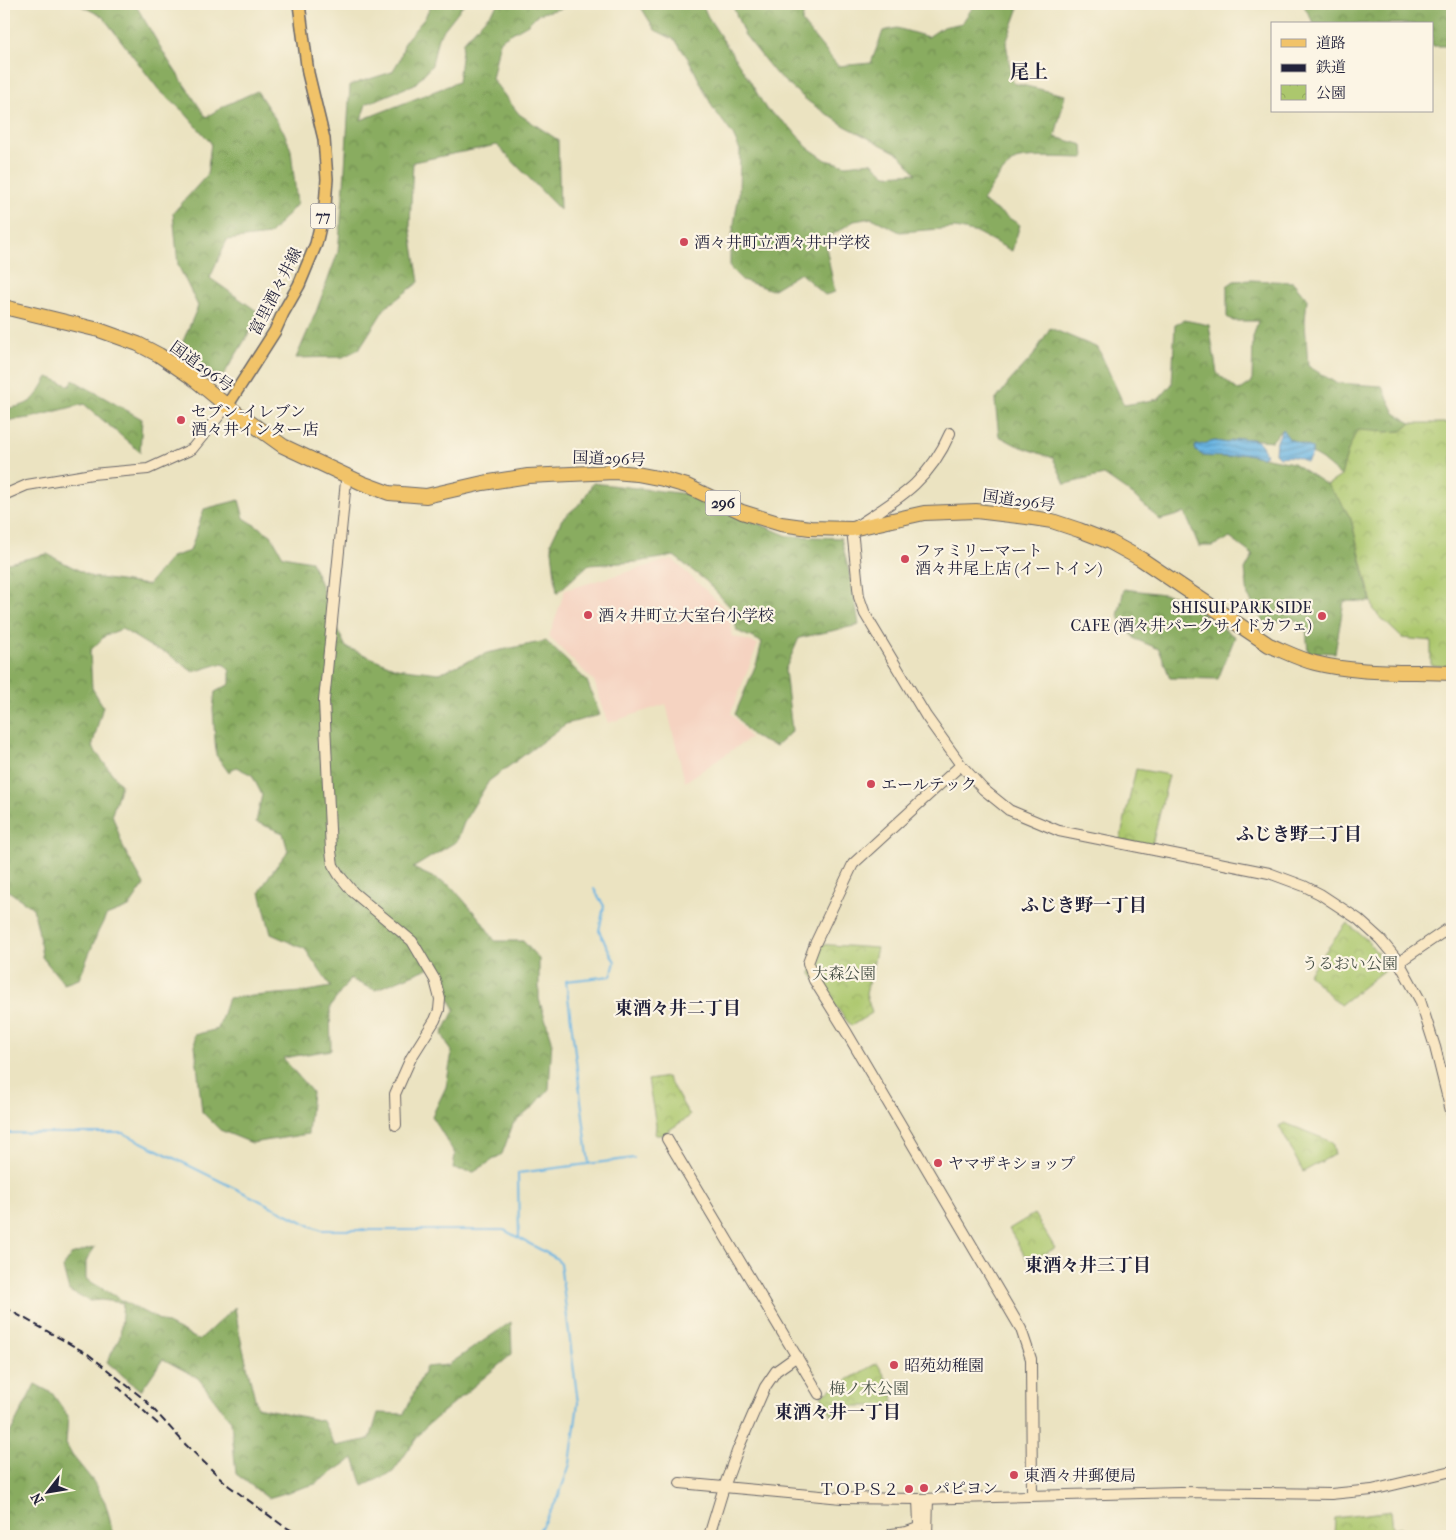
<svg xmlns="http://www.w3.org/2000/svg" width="1456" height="1540" font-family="'IM FELL French Canon','Noto Serif JP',serif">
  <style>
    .built { fill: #f5d3c1 }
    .forest { fill: url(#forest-crowns); stroke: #56674e }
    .park { fill: url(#park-crowns); stroke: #677454 }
    .water { fill: url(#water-rules); stroke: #466c8f }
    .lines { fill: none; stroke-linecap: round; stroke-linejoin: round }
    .stream { stroke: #6ab5e3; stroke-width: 2 }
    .secondary-casing { stroke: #68666a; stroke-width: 12 }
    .primary-casing { stroke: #68666a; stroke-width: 14 }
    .highway-casing { stroke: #68666a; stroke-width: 16 }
    .secondary { stroke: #f9e7c3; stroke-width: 10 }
    .primary { stroke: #f1c369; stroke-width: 11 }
    .highway { stroke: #f1c369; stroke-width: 14 }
    .rail { stroke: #22223b; stroke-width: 2; stroke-dasharray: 8 4; stroke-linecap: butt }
    .poi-dot { fill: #d1495b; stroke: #fcf5e5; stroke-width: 2 }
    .labels { text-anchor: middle; stroke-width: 4.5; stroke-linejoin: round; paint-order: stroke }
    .shield { fill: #fcf5e5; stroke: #63616e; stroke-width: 1 }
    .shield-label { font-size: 15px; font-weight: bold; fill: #22223b }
    .poi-label { font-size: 16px; fill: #22223b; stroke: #fcf5e5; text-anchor: start }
    .street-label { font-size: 16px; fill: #22223b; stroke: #fcf5e5 }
    .park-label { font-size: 16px; fill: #4b544a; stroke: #fcf5e5 }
    .neighbourhood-label { font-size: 18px; font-weight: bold; fill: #22223b; stroke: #fcf5e5 }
    .quarter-label { font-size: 19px; font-weight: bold; fill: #22223b; stroke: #fcf5e5 }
  </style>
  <defs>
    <pattern id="forest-crowns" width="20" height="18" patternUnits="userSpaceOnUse" patternTransform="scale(1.25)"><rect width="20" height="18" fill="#89ac60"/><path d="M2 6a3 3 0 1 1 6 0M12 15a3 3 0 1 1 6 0" fill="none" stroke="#708c50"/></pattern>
    <pattern id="park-crowns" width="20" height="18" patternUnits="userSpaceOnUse" patternTransform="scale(1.25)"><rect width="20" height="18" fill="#acc76d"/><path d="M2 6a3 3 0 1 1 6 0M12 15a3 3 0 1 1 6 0" fill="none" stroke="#94ab5f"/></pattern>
    <pattern id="water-rules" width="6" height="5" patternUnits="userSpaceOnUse" patternTransform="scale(1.25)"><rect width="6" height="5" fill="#6ab5e3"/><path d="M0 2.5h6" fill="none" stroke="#5793b9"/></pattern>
  </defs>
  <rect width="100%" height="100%" fill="#fcf5e5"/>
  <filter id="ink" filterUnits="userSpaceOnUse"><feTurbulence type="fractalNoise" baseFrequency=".02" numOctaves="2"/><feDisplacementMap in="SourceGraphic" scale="10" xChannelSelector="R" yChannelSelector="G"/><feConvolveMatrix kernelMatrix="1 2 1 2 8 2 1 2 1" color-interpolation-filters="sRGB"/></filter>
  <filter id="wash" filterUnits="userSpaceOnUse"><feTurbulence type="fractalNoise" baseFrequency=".0096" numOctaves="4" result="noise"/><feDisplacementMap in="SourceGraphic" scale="20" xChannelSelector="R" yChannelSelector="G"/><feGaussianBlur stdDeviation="1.12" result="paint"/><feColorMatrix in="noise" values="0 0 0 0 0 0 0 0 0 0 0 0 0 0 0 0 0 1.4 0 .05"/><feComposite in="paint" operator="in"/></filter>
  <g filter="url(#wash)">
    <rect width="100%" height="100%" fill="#ebe3c1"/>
    <path class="built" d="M672,559l56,52 4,25 26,8 -27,69 19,25 -65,44 -19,-78 -58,19 -14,-42 -45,-44 16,-47z"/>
    <g class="forest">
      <path d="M78,4h57l33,56 38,57 20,-12 31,-14 27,41 7,18 6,54 -28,31 -42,5 -17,38 51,36 -40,65 -43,-26 20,-47 -20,-41 -5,-52 34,-38 4,-32 -27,-31 -25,-22 -56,-73z"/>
      <path d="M432,4h32l-26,33 -6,28 -17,19 -49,20 -5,16 97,-38 5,-40 36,-38h80l-41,10 -10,10 -28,16 -8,39 27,35 39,26 2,70 -63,-65 -84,17 -3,64 9,56 -34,26 -26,41 -16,8 -47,1 20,-46 22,-60 6,-67 6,-100 42,-13 8,-13 5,-18 19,-22z"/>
      <path d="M639,4h63l6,13 42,64 16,28 24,18 17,20 19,13 20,5 25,-3 15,13 30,-2 -17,-19 -54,-28 -36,-24 -33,-28 -32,-40 -12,-30h73l-3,18 36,44 33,-3 12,-32 14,-3 31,9 15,-10 19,-4 13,-19h39l4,6 -12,33 7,40 52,12 -10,42 28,8 1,13c-13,0 -61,-3 -70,3 -13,10 -23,27 -32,40l38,24 -8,26 -34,-18 -23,-5 -55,4 -28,-14 -18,3 -22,14 -7,7 10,50 -10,3 -25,-22 -28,17 -30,-10 -12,-12v-20l9,-54 1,-44 -7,-15 -20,-27 -24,-48 -14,-20 -20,-10z"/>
      <path d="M1303,4h149v34l-5,8h-15v-22h-118z"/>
      <path d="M1251,280l42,2 14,17 -2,22 3,45 28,17 46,3 13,27 16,10 -9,8 -15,1 -39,19 -7,25 -19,-16 -10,-6v-6l-23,-9 -7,-10 -10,12 -32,-3 -13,5 -12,-2 -20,6 1,4 8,5 25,1 13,-4 51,10 34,22 14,17 10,17 20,83 -27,-1 -9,52 -27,-1 -2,-23 -13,-10 -28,4 -17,-27 -3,-26 8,-15 -23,-17 -17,8h-14l-14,-33 -25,7 -27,-25 -29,-20 -39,9 -12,-26 -37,-13 -17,-9 -4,-35 15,-20 23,-25 17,-28 48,20 26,57 35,-6 13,-15 3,-60 9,-4 25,5 8,48 22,18 13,-9 1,-45 5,-16h-25l-6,-4v-31l7,-5z"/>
      <path d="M48,377l22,9 3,-6 69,39 -2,33 -56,-48 -54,14 -26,3v-12c28,-4 30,-8 44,-32z"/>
      <path d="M593,483l94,11 101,42 53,2 13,55 5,32 -60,13 -14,32 7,61 -16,15c-25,-8 -26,-11 -41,-32l22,-52 5,-20 -25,-11 -5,-22 -26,-28 -32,-25 -38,6 -48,3 -31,28 -6,-51 11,-23 20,-17z"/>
      <path d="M239,500l5,18 27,17 12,21 28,5 12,29 4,19 19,38 50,21 43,5 48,-20 59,-12 41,40 13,34 -34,9 -77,57 -24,39 -8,21 -44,27 38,18 29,33 15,22h28l16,18v40l13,41 -3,49 -16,18 -20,17 -11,30 -28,18 -21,-3 2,-15 -23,-38 14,-29 6,-35 -10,-18 13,-25 -24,-42 -56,23 -25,-11 -20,28 1,43 -48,8 29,34 -4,42 -56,9 -32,-13 -18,-18 -8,-77 24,-6 10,-31 74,-6 29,-5 -26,-38 -34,-15 -11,-42 9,-16 19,-25 -5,-18 -27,-11 6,-27 -10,-20 -16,-8 -7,6 -13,-18 -3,-46 2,-17 15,-8v-13l-7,-8 -30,9 -26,-19 -14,-5 -31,-19 -16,6 -16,16 2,37 11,18 -11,41 29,38 -9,29 12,35 20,36 -15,22 -23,9 -8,16 -19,47 -15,5 -22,-27 -4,-28 -5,-21 -29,-20v-190h3l-3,-7v-127l43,-10 45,23 56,8 23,-28 19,-6 14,-42z"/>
      <path d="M1124,589l55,7 56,41 -17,42 -48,-1 -11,-29 -24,-10 -17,-23z"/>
      <path d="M95,1247l-9,14v18l46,27 67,34 36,-33 4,25 18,75 66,14 12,25 35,-7 8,-26 26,1 22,-47 22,-2 63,-43 1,32 -89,75 -30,43 -30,14 -9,-28 -39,26 -47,14 -32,-24 -5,-53 -33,-43 -35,-19 -22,32 -34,-29 13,-25 3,-34 -22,-3 -12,1 -20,-10 -6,-23 8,-13z"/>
      <path d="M35,1384l17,9 16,23 -2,28 6,11 21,26 12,21 4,14 4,20h-109v-91z"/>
    </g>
    <g class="park">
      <path d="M1411,423h41v244l-21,-2v-24l-29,-3 -28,-27 -23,-92 -10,-17 -14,-17 14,-9 7,-25 9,-21 30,2 15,-1z"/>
      <path d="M1136,769l33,6 -17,70 -32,-5z"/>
      <path d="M1347,923l20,17 21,27 -48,38 -32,-31z"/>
      <path d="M815,944l62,4 -11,46 6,19 -21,13 -40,-52z"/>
      <path d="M667,1077l23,39 -28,19h-7l1,-10 -8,-45z"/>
      <path d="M1285,1123l47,19 3,12 -32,18 -24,-46z"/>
      <path d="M1034,1214l21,34 -26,15 -20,-34z"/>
      <path d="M877,1363l16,27 1,16h-41l-20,11 -12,-22z"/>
      <path d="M1391,1511l2,17 8,-1 1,9h-68l1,-18z"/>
    </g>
    <g class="water">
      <path d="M1282,429l7,10 23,9v6l-5,8c-10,-5 -16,-7 -28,-5l-4,-4 1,-9z"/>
      <path d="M1240,438c16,2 20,0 26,17l-5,2 -19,-4 -13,4 -25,-1 -8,-5 -1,-5 20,-5 12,2z"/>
    </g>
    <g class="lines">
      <g class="stream">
        <path d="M4,1133h119l188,93 11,4h182l52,28 4,5 18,140 -8,61 -12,34 -22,38"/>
        <path d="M589,1164l-23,-183 45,-5 4,-14 -16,-31 5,-25 -10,-17"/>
        <path d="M519,1238l-1,-65 116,-15"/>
      </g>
    </g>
  </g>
  <g filter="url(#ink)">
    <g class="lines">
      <g class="secondary-casing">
        <g id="secondary">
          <path d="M950,433c-22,51 -54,67 -98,96l7,68 6,17 61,102 35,49 22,24 26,21 50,21 210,42 35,13 16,8 38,25 22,20 19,23 21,38 15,47 17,68"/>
          <path d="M348,476l-2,5 -22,220 7,150 2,14 6,10 14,17 59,49 23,39 5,19 -1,11 -4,10 -24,38 -16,36 1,31"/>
          <path d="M4,495l23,-10 65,-11 56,-5 44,-20 35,-43"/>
          <path d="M961,765l-108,99 -38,80 -7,19 6,17 33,53 174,296 10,30 1,136"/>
          <path d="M1399,962l53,-36"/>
          <path d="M667,1139l152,255"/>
          <path d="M680,1483l162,15 76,1 262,-7 151,2 41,-4 80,-19"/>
          <path d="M709,1536l15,-49 14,-38 27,-62 11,-16 21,-15"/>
          <path d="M890,1536l2,-2 15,-2 11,-4 1,-4 -1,-25"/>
          <path d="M927,1536l1,-37"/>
        </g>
      </g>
      <g class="primary-casing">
        <path id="primary" d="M227,406l48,-75 8,-18 16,-28 17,-41 9,-39 2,-26 -3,-40 -16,-66 -9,-69"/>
      </g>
      <g class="highway-casing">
        <path id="highway" d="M4,307l95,23 39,14 21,11 34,23 34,28 56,40 79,37 27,10 37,3 57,-13 45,-7 86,-4 23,2 26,5 24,7 55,26 39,12 29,4 42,1 72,-16 52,-2 51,6 25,4 27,9 31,12 31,17 128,86c15,6 30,14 46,18 43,11 93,8 137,10"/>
      </g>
      <use href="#secondary" class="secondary"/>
      <use href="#primary" class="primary"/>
      <use href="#highway" class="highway"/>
      <g class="rail">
        <path d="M4,1307l84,47 57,46 41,45 43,41 53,39 19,11"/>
        <path d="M117,1386l42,39"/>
      </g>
    </g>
  </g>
  <g class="poi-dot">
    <circle cx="684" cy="242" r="5"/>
    <circle cx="181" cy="420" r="5"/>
    <circle cx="905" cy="559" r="5"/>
    <circle cx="588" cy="615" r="5"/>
    <circle cx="1322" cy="616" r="5"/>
    <circle cx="871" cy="784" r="5"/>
    <circle cx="938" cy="1163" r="5"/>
    <circle cx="894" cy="1365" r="5"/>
    <circle cx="1014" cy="1475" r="5"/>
    <circle cx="924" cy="1488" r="5"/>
    <circle cx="909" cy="1489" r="5"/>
  </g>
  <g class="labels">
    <g class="shield">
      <rect x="310.5" y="203.5" width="25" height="25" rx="4"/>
      <rect x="705.5" y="490.5" width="35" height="25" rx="4"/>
    </g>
    <g class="shield-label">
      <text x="323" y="221">77</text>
      <text x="723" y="508">296</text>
    </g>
    <g class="poi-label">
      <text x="694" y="248">酒々井町立酒々井中学校</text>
      <text x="191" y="417">セブン-イレブン<tspan x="191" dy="18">酒々井インター店</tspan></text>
      <text x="915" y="556">ファミリーマート<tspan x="915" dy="18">酒々井尾上店 (イートイン)</tspan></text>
      <text x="1312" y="613" text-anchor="end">SHISUI PARK SIDE<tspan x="1312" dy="18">CAFE (酒々井パークサイドカフェ)</tspan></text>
      <text x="598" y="621">酒々井町立大室台小学校</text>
      <text x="881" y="790">エールテック</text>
      <text x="948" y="1169">ヤマザキショップ</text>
      <text x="904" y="1371">昭苑幼稚園</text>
      <text x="1024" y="1481">東酒々井郵便局</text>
      <text x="934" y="1494">パピヨン</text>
      <text x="899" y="1495" text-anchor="end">ＴＯＰＳ２</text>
    </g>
    <g class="street-label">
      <text transform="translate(275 291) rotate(-63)" y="6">富里酒々井線</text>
      <text transform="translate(202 366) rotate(36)" y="6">国道296号</text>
      <text transform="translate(609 458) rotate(2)" y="6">国道296号</text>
      <text transform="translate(1019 500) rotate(8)" y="6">国道296号</text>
    </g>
    <g class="park-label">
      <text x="1350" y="969">うるおい公園</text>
      <text x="844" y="979">大森公園</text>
      <text x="869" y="1394">梅ノ木公園</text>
    </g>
    <g class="neighbourhood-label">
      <text x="1299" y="840">ふじき野二丁目</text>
      <text x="1084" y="911">ふじき野一丁目</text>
      <text x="678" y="1014">東酒々井二丁目</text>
      <text x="1088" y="1271">東酒々井三丁目</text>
      <text x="838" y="1418">東酒々井一丁目</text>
    </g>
    <g class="quarter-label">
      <text x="1029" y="78">尾上</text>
    </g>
  </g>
  <rect width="1456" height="1540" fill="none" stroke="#fcf5e5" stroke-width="20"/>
  <rect x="1271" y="22" width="162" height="90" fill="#fcf5e5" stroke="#a5a1a1"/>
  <rect x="1281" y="39" width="25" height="8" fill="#f1c369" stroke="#a5a1a1"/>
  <text x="1316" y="48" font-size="15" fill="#22223b">道路</text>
  <rect x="1281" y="64" width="25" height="8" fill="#22223b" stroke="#a5a1a1"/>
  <text x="1316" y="72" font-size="15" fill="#22223b">鉄道</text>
  <rect x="1281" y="85" width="25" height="15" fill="url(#park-crowns)" stroke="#a5a1a1"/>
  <text x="1316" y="98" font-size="15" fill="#22223b">公園</text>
  <g transform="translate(48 1492) rotate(239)" stroke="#fcf5e5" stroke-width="4" paint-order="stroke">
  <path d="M0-4L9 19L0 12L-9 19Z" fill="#22223b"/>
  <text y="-8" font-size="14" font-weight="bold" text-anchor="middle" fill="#22223b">N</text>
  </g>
</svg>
